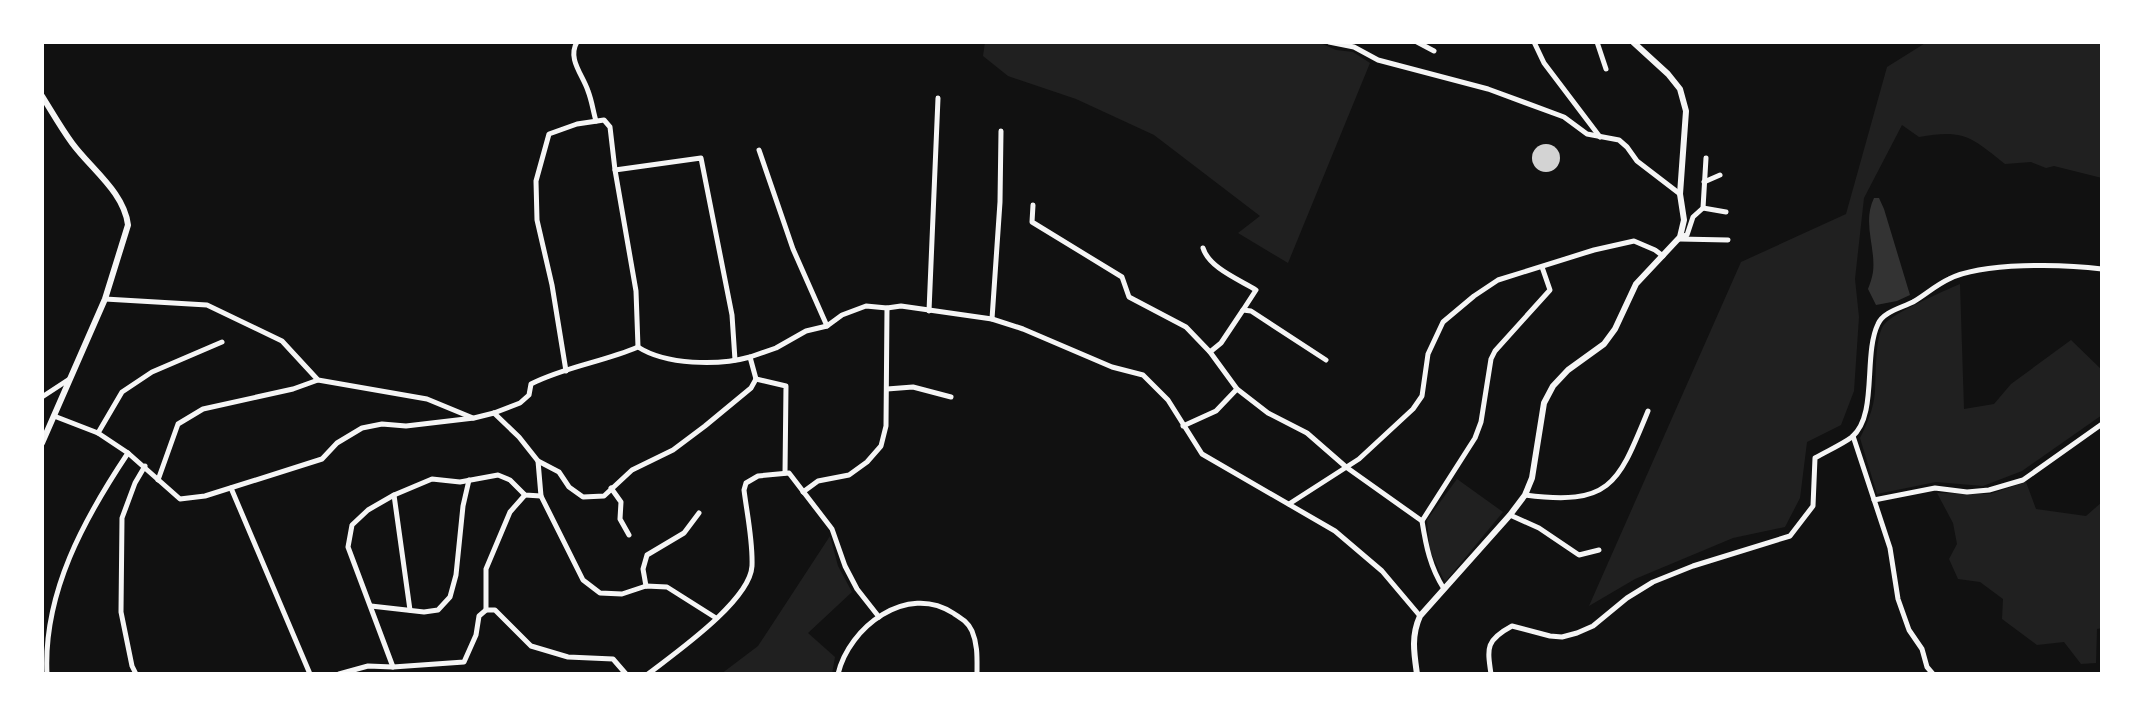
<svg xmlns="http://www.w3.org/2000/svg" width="2144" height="716" font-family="Overpass,sans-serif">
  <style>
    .green { fill: #202020 }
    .water { fill: #333 }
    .building { fill: #d3d3d3 }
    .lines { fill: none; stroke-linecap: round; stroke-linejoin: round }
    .minor { stroke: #f5f5f5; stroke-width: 5 }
    .tertiary { stroke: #f5f5f5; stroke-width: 6 }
  </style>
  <rect width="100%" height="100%" fill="#111"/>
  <g class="green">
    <path d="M985,42h333l18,8 17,2 17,11 -82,200 -50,-30 22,-17 -106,-81 -78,-36 -68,-23 -25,-20z"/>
    <path d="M1927,42h175v136l-48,-12 -8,2 -15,-6 -26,2c-34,-27 -41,-35 -86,-27l-17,-12 -38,73 -9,81 4,38 -5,74 -13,34 -34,17 -7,56 -15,29 -52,11 -98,41 -46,27 152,-344 105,-48 41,-147z"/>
    <path d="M1960,284l4,125 30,-5 17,-20 60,-44 31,30v45l-80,56 -39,15 -47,-4 -59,12 -17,-56c7,-14 14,-30 15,-47 1,-15 0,-52 8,-65 7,-12 61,-35 77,-42z"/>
    <path d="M1457,479l46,33 -58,70 -15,-31 -3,-31z"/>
    <path d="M2026,482l10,27 50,7 16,-14v126l-5,1 -1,34 -15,1 -17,-22 -27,3 -35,-26 1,-20 -23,-17 -22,-3 -9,-20 8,-15 -4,-21 -16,-30 53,1z"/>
    <path d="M830,536l8,30 14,26 -44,41 27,24 -3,17h-111l37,-28z"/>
  </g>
  <path class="water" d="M1874,198h5l5,11 26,86 -13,6 -21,4 -8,-16c2,-5 4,-11 5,-17 3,-25 -11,-49 1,-74z"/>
  <circle class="building" cx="1546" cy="158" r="14"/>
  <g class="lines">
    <g class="minor">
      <path d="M577,42c-10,17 6,33 11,49 4,10 5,20 8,30"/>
      <path d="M1329,42l25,5 24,13 110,29 76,28 23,17 32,6 8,7 10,14 43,33"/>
      <path d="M1417,42l17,9"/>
      <path d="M1534,42l10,21 56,74"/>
      <path d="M1597,42l9,27"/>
      <path d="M759,150l34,99 34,77"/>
      <path d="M615,170l86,-12 31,157 3,45"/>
      <path d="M1704,182l16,-7"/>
      <path d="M1033,205l-1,17 90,55 7,20 57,30 24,25 27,37 31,24 39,20 39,34 76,54c4,25 8,46 22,68"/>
      <path d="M1703,208l23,4"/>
      <path d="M1680,237l7,-2 6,-18 10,-9 3,-50"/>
      <path d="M1679,239l49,1"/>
      <path d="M1203,248c6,20 37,32 53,42l-13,20"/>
      <path d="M105,299l102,6 75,36 36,39 109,19 46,19"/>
      <path d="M929,311l9,-213"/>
      <path d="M992,319l8,-117 1,-71"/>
      <path d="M1210,352l11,-9 22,-33 8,1 75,49"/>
      <path d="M750,357l26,-9 30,-17 21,-5 15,-11 24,-9 21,2 14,-2 91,13 31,10 89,38 31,8 25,25 34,54 133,77 47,40 38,45"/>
      <path d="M566,371l-14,-86 -15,-65 -1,-39 13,-47 28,-10 27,-4 6,7 5,43 21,121 2,56"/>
      <path d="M756,379l30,7 -1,87"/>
      <path d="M887,389l26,-2 38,10"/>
      <path d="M42,397l26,-17"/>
      <path d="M494,413l25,24 19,24 21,11 10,15 14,10 21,-1 28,-26 41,-20 32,-24 46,-38 5,-9"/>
      <path d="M54,416l44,17 30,20 52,46 25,-3 117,-37 15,-16 25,-15 20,-4 24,2 68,-8 20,-5 26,-10 9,-8 2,-11c33,-17 72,-22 107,-37 28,18 80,19 112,10l6,22"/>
      <path d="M1183,426l33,-15 21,-22"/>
      <path d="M98,433l24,-41 30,-20 70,-30"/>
      <path d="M1853,436l37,112 8,51 11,31 13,19 5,18 6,7"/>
      <path d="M538,461l3,35 42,84 17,13 22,1 24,-8 21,1 49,31"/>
      <path d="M158,480l20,-56 25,-15 90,-20 25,-9"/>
      <path d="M231,488l79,186"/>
      <path d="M611,488l10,14 -1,17 9,16"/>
      <path d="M803,492l15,-11 31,-6 18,-13 14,-16 5,-20 1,-118"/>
      <path d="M394,495l16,115"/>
      <path d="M1525,495c86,11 93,-11 123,-84"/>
      <path d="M1874,500l61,-12 32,4 22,-2 34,-10 79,-56"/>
      <path d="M1289,504l70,-45 54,-50 9,-13 6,-42 15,-32 31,-26 24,-16 96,-30 40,-9 21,9 8,6"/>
      <path d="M1510,515l29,13 40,27 20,-5"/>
      <path d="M1422,521l53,-83 6,-16 10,-63 4,-8 55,-61 -8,-23"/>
      <path d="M646,586l-3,-17 4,-14 37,-22 15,-20"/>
      <path d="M371,606l53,6 14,-2 12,-13 6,-22 7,-69 6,-26"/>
      <path d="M486,610v-41l24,-57 15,-17"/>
      <path d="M393,667l-45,-120 4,-22 16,-15 26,-15 38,-16 28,3 38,-7 12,5 15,15 16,1"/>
      <path d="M47,674c-4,-81 37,-155 81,-221"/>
      <path d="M136,674l-4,-8 -11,-54 1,-94 13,-35 10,-17"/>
      <path d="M339,674l29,-8 25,1 71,-5 12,-27 3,-19 7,-6h9l36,36 37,11 45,2 13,15"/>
      <path d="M648,674c27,-21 102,-73 104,-108 1,-25 -5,-52 -8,-76l2,-7 12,-7 31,-3 43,56 13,37 12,23 22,28"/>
      <path d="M838,674c11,-47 69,-91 115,-61 8,5 15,9 19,18 6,14 5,28 5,43"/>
      <path d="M1491,674c-4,-27 -5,-34 21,-48l38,10 12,1 15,-4 16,-7 34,-28 26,-16 40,-16 97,-30 23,-30 2,-48c12,-7 26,-13 37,-21 26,-22 11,-82 26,-113 5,-12 23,-16 35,-22 12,-7 23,-17 36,-23 33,-17 115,-15 153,-10"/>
    </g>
    <g class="tertiary">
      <path d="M42,96c10,16 19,32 30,47 19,26 52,49 56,82l-23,74 -63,144"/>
      <path d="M1417,674c-3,-21 -6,-38 3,-58l90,-101 15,-20 7,-17 12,-75 9,-17 15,-16 36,-26 11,-15 21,-45 44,-47 4,-17 -4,-26 6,-83 -6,-22 -12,-15 -35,-32"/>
    </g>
  </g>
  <rect width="2144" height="716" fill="none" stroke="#ffffff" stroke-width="88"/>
</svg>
